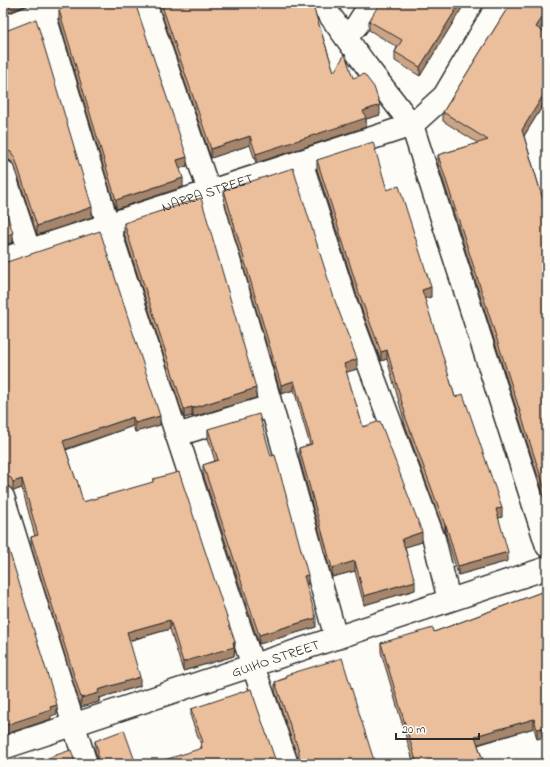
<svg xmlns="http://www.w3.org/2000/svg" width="550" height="767" font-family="'Indie Flower',sans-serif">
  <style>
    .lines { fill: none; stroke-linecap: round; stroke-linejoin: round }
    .minor-casing { stroke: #2b2b2b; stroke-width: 25 }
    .minor { stroke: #fdfcf7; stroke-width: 22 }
    .wall { fill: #cba486; stroke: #2b2b2b }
    .shaded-wall { fill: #a5866d; stroke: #2b2b2b }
    .building { fill: #ecbf9c; stroke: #2b2b2b }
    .labels { text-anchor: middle; stroke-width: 3; stroke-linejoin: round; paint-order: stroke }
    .street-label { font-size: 14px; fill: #2b2b2b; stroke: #fdfcf7 }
  </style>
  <rect width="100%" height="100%" fill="#fdfcf7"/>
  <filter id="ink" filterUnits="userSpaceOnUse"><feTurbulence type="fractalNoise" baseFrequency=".025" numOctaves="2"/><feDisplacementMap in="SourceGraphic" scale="8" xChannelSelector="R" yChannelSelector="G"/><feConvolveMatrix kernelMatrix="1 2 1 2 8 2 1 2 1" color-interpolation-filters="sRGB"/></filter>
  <g filter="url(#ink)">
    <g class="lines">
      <g class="minor-casing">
        <g id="minor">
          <path d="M41,3l67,222 132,403 47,136"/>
          <path d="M145,3l64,188 71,245 56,202"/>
          <path d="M499,3l-55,93 -32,29 135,421"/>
          <path d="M3,28l63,-25"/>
          <path d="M346,37l11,-12 14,-22"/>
          <path d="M301,161l46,145 87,233 15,61"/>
          <path d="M3,171l26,79"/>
          <path id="s1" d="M3,259l409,-134 -47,-61 -44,-61"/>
          <path d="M177,435l94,-29"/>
          <path d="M3,497l83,267"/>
          <path id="s2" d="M3,748l544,-180"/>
        </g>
      </g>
      <use href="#minor" class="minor"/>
    </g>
    <g class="wall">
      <path d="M158,3h154l22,69 19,6 27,37 -14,4v8l-110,36 -6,-18 -39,13z"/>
      <path d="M465,3l-45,73 -25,-15v-9l2,-5 -28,-17v-9z"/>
      <path d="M547,3v16l-7,10 7,5v65l-23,37 23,77v292l-109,-341v-9l40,-12 -35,-22v-9l62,-100z"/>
      <path d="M71,5l116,161 -8,3 4,18 -67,22 -57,-190v-9z"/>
      <path d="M3,31l89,186 -55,18 -22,-68 -4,-6 -5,-2h-3z"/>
      <path d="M317,160l70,30 44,107 -7,1 31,99 47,120 -4,1 10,43 -50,14 -12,-41h-1l-41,-112v-2l-17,-61 -6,2 -22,-59 -42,-133z"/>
      <path d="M224,190l133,179 -11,3 17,55 59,115 -17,5 10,43 -51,15 -9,-34 -23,6 -33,-120v-9l11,-3 -16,-55 -13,4 -57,-194z"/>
      <path d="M124,223l132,175 -63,19 -1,-1 -8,2 -60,-185z"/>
      <path d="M3,262l157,163 -25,7 -2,-6 -67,24 17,52 70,-19v-4l82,163 -1,14 -51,15 -13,-42 -41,12 11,45 -41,12v4l-18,5 -50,-161v-9l4,-1 -13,-48 -9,3 -2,-3 -5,-3h-3z"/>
      <path d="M208,429l63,27 37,128h-2l10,43 -57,17 -56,-170v-9l12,-4 -7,-23z"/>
      <path d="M547,590v146l-10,3 -3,-11 -56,17 6,19h-70l-33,-112v-9l53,-11z"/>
      <path d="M286,675l89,89 -78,-1 1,-4 -23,-68v-9l11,-4z"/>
      <path d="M191,709l84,50 -74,-11v-3l-10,-27z"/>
      <path d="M95,741l41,23 -41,-1 2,-4 -2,-9z"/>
    </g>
    <g class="shaded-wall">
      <path d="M9,3h20v1l-26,11v-10z"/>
      <path d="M460,3h5l-45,73v-9z"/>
      <path d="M547,10v9l-11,17v-9z"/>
      <path d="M547,89v10l-25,40v-9z"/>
      <path d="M380,105v10l-14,4v8l-110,36v-9l107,-43z"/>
      <path d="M250,136v9l-39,13v-9z"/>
      <path d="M187,157v9l-10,3v-9z"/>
      <path d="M183,178v9l-67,22v-9z"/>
      <path d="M92,207v10l-55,18v-9z"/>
      <path d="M13,233v9l-10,4v-9z"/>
      <path d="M431,287v10l-9,2v-9z"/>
      <path d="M387,350v9l-6,2v-9z"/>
      <path d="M357,359v10l-13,4v-9z"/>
      <path d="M294,381v9l-13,4v-9z"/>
      <path d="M256,388v10l-63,19v-9z"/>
      <path d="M192,407v9l-8,2v-9z"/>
      <path d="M160,416v9l-25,7v-9z"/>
      <path d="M133,417v9l-70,24v-9z"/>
      <path d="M22,479v9l-9,3v-9z"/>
      <path d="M502,508v9l-6,2v-10z"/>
      <rect x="445" y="525" width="1" height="9"/>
      <path d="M422,532v10l-20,6v-9z"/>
      <path d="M508,552v9l-50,14v-9z"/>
      <path d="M355,561v10l-23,6v-9z"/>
      <path d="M308,575v9l-4,1v-9z"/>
      <path d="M415,581v9l-51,15v-9z"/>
      <path d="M316,618v9l-57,17v-9z"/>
      <path d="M170,620v9l-43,12v-9z"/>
      <path d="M235,642l-1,14 -51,15v-9z"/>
      <path d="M140,677v9l-41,12v4l-18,5v-9l17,-8z"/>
      <path d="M57,705v9l-6,2v3l-48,16v-9l47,-19z"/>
      <path d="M534,719v9l-59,17v-9z"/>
      <path d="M547,727v9l-10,3v-10z"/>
    </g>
    <g class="building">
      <path d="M3,3h6l-6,2z"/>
      <path d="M74,3h61l52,154 -10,3 6,18 -67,22 -57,-190 12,-5z"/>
      <path d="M161,3h151l22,69 11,-18 8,24 11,-4 10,13 6,18 -17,6 3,7 -110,36 -6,-18 -39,13z"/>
      <path d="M380,3h80l-40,64 -25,-15 7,-12 -33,-19z"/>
      <path d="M512,3h35v7l-11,17 11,7v55l-25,41 25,83v283l-109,-341 50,-15 -45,-28 62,-100z"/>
      <path d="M36,19l56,188 -55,19 -22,-68 -4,-6 -5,-2h-3v-119l5,-1z"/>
      <path d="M373,142l14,48 12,-4 32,101 -9,3 20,63 13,44 8,-3 39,114 -6,1 12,43 -50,14 -12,-41h-1l-41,-112h1l-18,-63 -6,2 -22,-59 -42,-133z"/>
      <path d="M293,168l42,133 22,58 -13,5 19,63 17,-6 42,111 -20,7 13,42 -51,15 -9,-35 -23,7 -33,-120 13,-4 -18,-63 -13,4 -57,-195z"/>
      <path d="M201,198l55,190 -63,20 -1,-1 -8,2 -60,-186z"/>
      <path d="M3,202l10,31 -10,4z"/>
      <path d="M100,231l60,185 -25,7 -2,-6 -70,24 13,39h1l6,22 70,-20v-3l26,-7 56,170h-2l1,5 -51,15 -13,-42 -43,12 13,45 -42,13 1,3 -18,5 -50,-161 7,-2 -16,-56 -9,3 -2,-4 -5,-2h-3v-214h4z"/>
      <path d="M259,414l12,42 4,-1 33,120 -4,1 12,42 -57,17 -56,-170 15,-5 -10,-31z"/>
      <path d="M7,544l50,161 -7,2 1,3 -48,16v-181z"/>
      <path d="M547,590v137l-10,2 -3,-10 -59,17 9,28h-67l-36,-121 52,-15 1,4z"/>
      <path d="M342,658l33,106h-80l2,-1 2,-6v-6l-24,-69 12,-4 -1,-3z"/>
      <path d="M251,689l24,70 4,5h-127l50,-16 -1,-5 2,-1 -12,-33z"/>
      <path d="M124,730l12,34h-42l1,-1 3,-6v-6l-3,-10z"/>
      <path d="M71,750l3,9 4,5h-48z"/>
    </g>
  </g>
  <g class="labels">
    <g class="street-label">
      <text dy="5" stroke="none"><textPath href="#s1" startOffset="215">NARRA STREET</textPath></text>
      <text dy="5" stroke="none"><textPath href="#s2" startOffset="287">GUIHO STREET</textPath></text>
    </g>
  </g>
  <rect width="550" height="767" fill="none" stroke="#fdfcf7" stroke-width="16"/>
  <rect x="8" y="8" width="534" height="751" fill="none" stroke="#2b2b2b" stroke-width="1.5" filter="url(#ink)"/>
  <path d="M396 733v6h83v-6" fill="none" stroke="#2b2b2b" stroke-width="2"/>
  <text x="402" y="733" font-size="12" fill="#2b2b2b" stroke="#fdfcf7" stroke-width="3" paint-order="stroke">20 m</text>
</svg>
